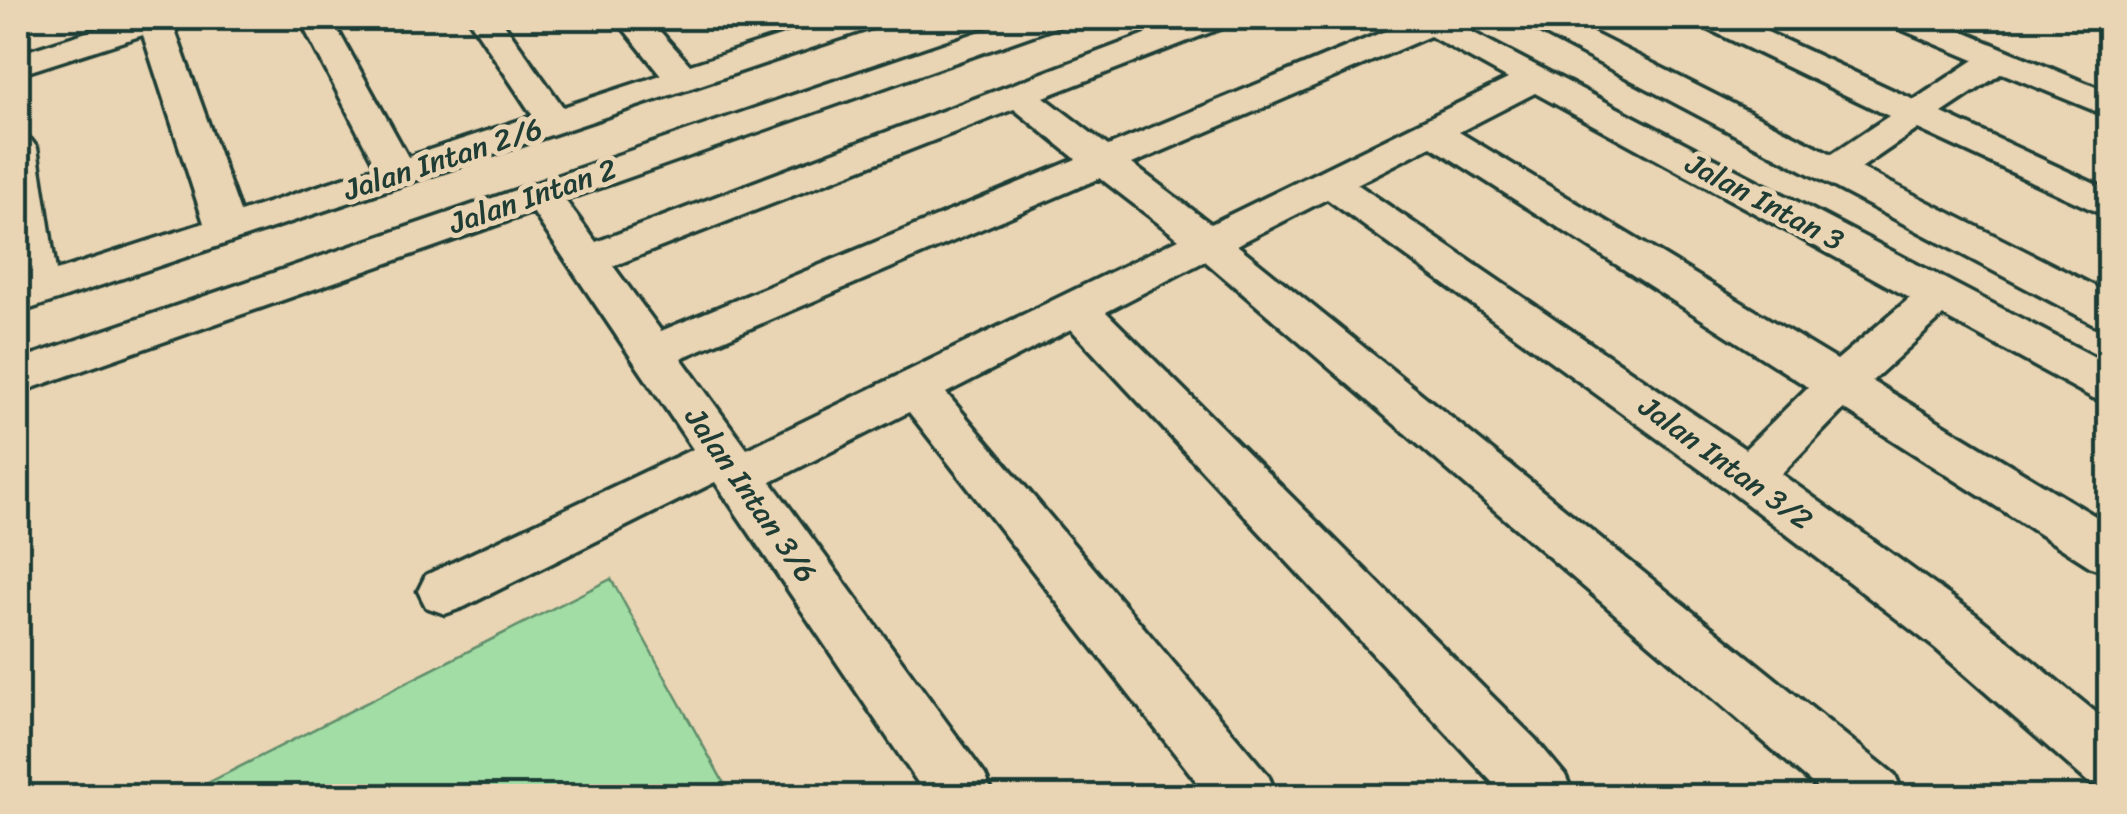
<svg xmlns="http://www.w3.org/2000/svg" width="2127" height="814" font-family="Sriracha,sans-serif">
  <style>
    .green { fill: #a1dda4; stroke: #608d6c; stroke-width: 2.5 }
    .lines { fill: none; stroke-linecap: round; stroke-linejoin: round }
    .minor-casing { stroke: #1f3d34; stroke-width: 7 }
    .minor { fill: #e9d4b3; fill-rule: evenodd }
    .labels { text-anchor: middle; stroke-width: 10; stroke-linejoin: round; paint-order: stroke }
    .street-label { font-size: 30px; fill: #1f3d34; stroke: #e9d4b3 }
  </style>
  <rect width="100%" height="100%" fill="#e9d4b3"/>
  <filter id="ink" filterUnits="userSpaceOnUse"><feTurbulence type="fractalNoise" baseFrequency=".01" numOctaves="2"/><feDisplacementMap in="SourceGraphic" scale="20" xChannelSelector="R" yChannelSelector="G"/><feConvolveMatrix kernelMatrix="1 2 1 2 8 2 1 2 1" color-interpolation-filters="sRGB"/></filter>
  <g filter="url(#ink)">
    <path class="green" d="M611,579l120,217h-549z"/>
    <g class="lines">
      <g class="minor-casing">
        <g id="minor">
          <path d="M131,18h48l-6,7 67,187 136,-45 -77,-149h32l77,139 125,-41 -65,-98h32l63,89 98,-32 -46,-57h33l42,47 147,-47h47l-4,7 -862,288v-176l13,3 6,8 19,123 148,-48 -61,-188 -125,40v-21z"/>
          <path d="M1019,18h46l-4,7 -496,175 31,42 592,-224h45l-4,7 -185,72 64,49 299,-124 -2,-4h40l665,347v38l-17,-5 -150,-82 -71,65 238,144v48l-19,-6 -247,-158 -63,65 194,140 135,110v66l-22,-8 -153,-134 -205,-157 -403,-292 -90,46 658,530 9,21h-77l-622,-535 -99,51 429,427 30,36 9,21h-69l-434,-467 -125,64 322,382 9,21h-69l-299,-384 -138,70 214,293 9,21h-67l-212,-314 -251,125 -19,7 -19,-7 -8,-16 8,-16 267,-126 -160,-237 -515,181v-33zM1430,36l78,43 -297,145 -79,-60zM1535,93l375,205 -73,62 -378,-228zM1014,109l62,50 -415,172 -48,-65zM1431,146l377,241 -63,62 -388,-265zM1100,178l79,61 -432,210 -66,-91z"/>
          <path d="M1523,18h40l269,136 57,-38 -189,-91 -4,-7h41l177,82 60,-40 -83,-35 -4,-7h43l180,75v24l-108,-44 -60,40 168,78v27l-192,-89 -57,39 249,126v34l-16,-4 -567,-299z"/>
        </g>
      </g>
      <use href="#minor" class="minor"/>
    </g>
  </g>
  <g class="labels">
    <g class="street-label">
      <text transform="translate(443 159) rotate(-18)" y="10">Jalan Intan 2/6</text>
      <text transform="translate(533 196) rotate(-19)" y="10">Jalan Intan 2</text>
      <text transform="translate(1765 202) rotate(28)" y="10">Jalan Intan 3</text>
      <text transform="translate(1726 463) rotate(36)" y="10">Jalan Intan 3/2</text>
      <text transform="translate(751 495) rotate(55)" y="10">Jalan Intan 3/6</text>
    </g>
  </g>
  <rect width="2127" height="814" fill="none" stroke="#e9d4b3" stroke-width="60"/>
  <rect x="30" y="30" width="2067" height="754" fill="none" stroke="#1f3d34" stroke-width="4" filter="url(#ink)"/>
</svg>
